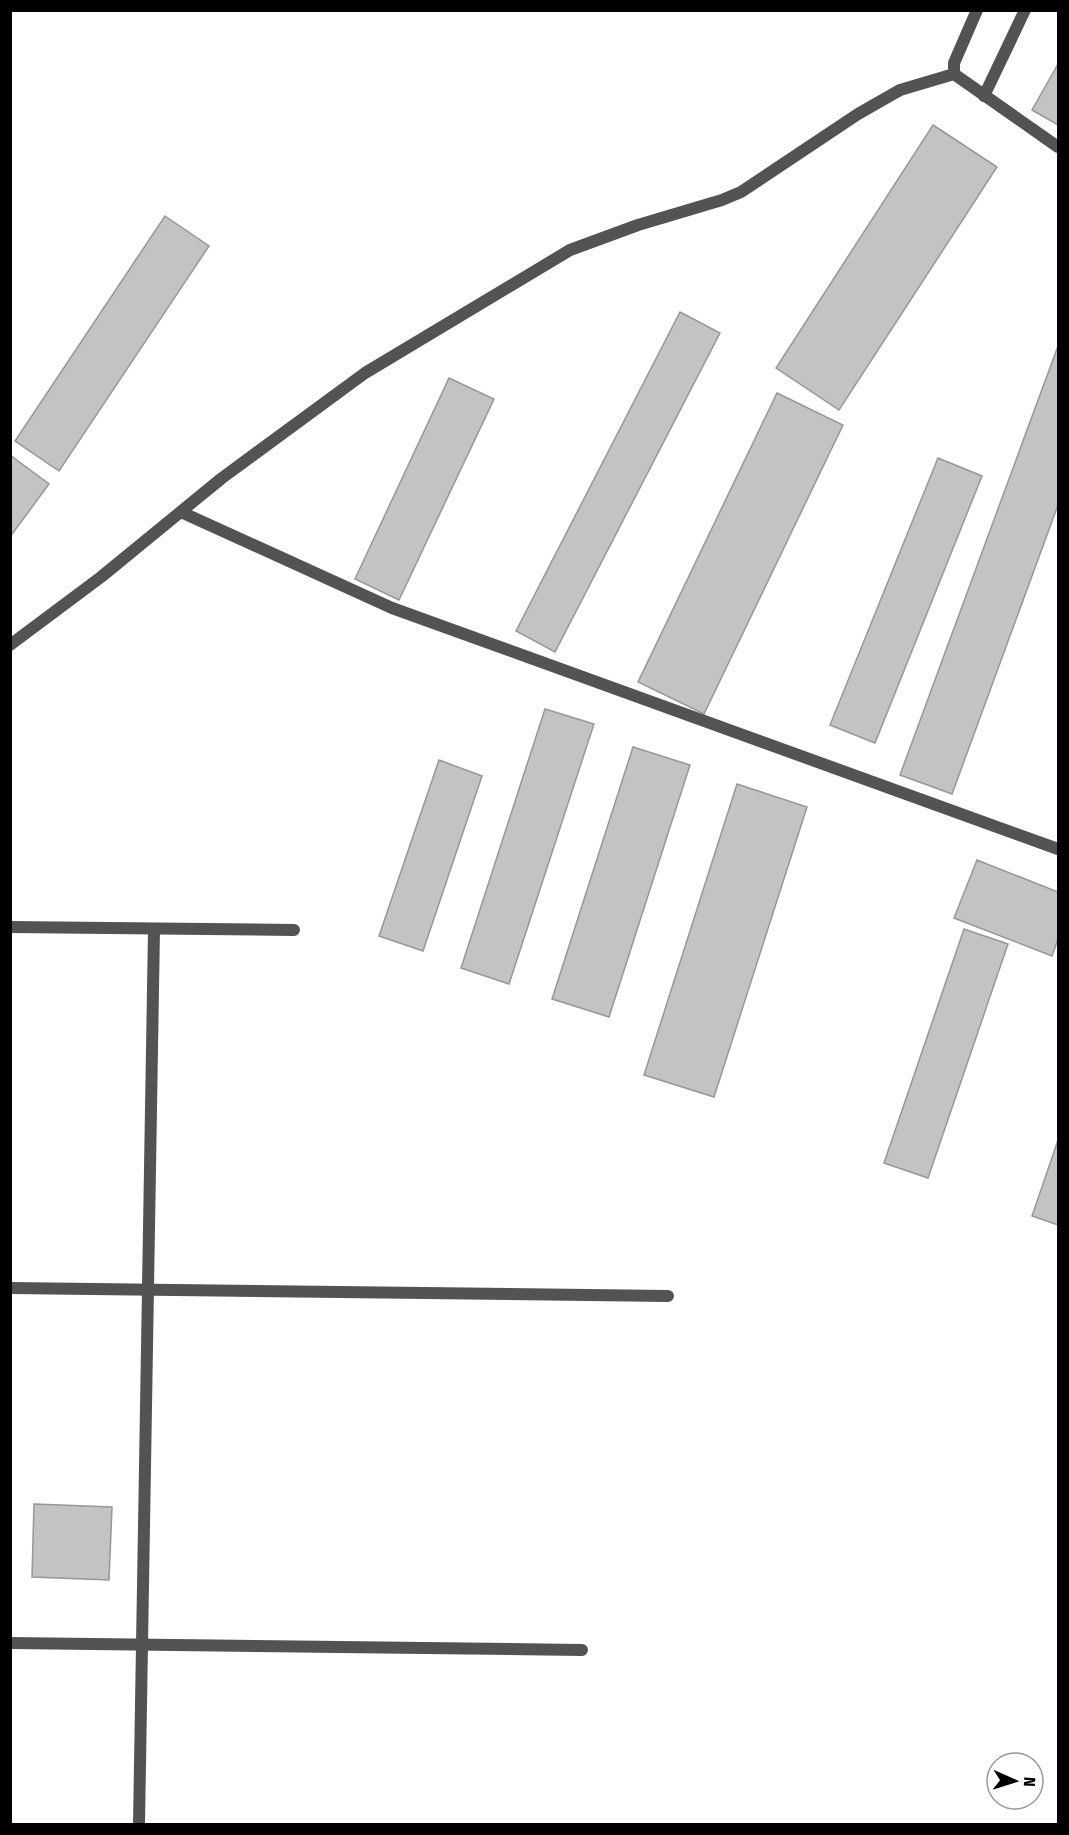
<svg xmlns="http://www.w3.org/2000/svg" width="1069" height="1835" font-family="'Fira Sans Condensed',sans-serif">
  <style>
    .building { fill: #c3c3c3; stroke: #979797; stroke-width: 1.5 }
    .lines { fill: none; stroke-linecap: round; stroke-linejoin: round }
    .minor { stroke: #535353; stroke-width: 12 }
  </style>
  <rect width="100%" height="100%" fill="#fff"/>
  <g class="building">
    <path d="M1058,64v61l-26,-15z"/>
    <path d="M933,125l64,42 -158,243 -63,-42z"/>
    <path d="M165,216l44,30 -150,225 -44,-30z"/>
    <path d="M680,312l40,21 -165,319 -39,-21z"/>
    <path d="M1058,346v159l-106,289 -52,-19z"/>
    <path d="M449,378l45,21 -95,201 -44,-21z"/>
    <path d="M777,393l66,32 -139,289 -66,-32z"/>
    <path d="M10,455l39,29 -39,53z"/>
    <path d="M938,458l44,18 -107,267 -45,-18z"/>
    <path d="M545,709l49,15 -85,260 -48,-16z"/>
    <path d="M633,747l57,18 -81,252 -57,-18z"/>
    <path d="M439,760l43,16 -59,175 -44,-15z"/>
    <path d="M737,784l70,23 -93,290 -70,-22z"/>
    <path d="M977,860l81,32v47l-6,17 -98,-38z"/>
    <path d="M964,929l44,15 -80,234 -44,-15z"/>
    <path d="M1058,1140v85l-26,-9z"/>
    <path d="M34,1504l78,3 -3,73 -77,-3z"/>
  </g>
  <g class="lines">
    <g class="minor">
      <path d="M977,10l-23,53v11l104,73"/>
      <path d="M984,96l41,-86"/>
      <path d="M181,512l211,96 666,241"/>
      <path d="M10,645l91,-68 121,-99 143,-105 205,-123 68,-25 84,-25 19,-8 117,-78 42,-24 54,-16"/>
      <path d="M10,927l284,3"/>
      <path d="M10,1288l658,8"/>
      <path d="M10,1643l572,7"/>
      <path d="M139,1824l15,-894"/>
    </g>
  </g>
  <rect width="1069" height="1835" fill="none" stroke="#000000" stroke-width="24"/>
  <g transform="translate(1015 1781) rotate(93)"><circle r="28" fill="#ffffff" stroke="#999999" stroke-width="1.5"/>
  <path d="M0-4.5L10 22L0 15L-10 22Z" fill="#000000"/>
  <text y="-9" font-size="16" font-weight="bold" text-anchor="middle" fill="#000000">N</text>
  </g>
</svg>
